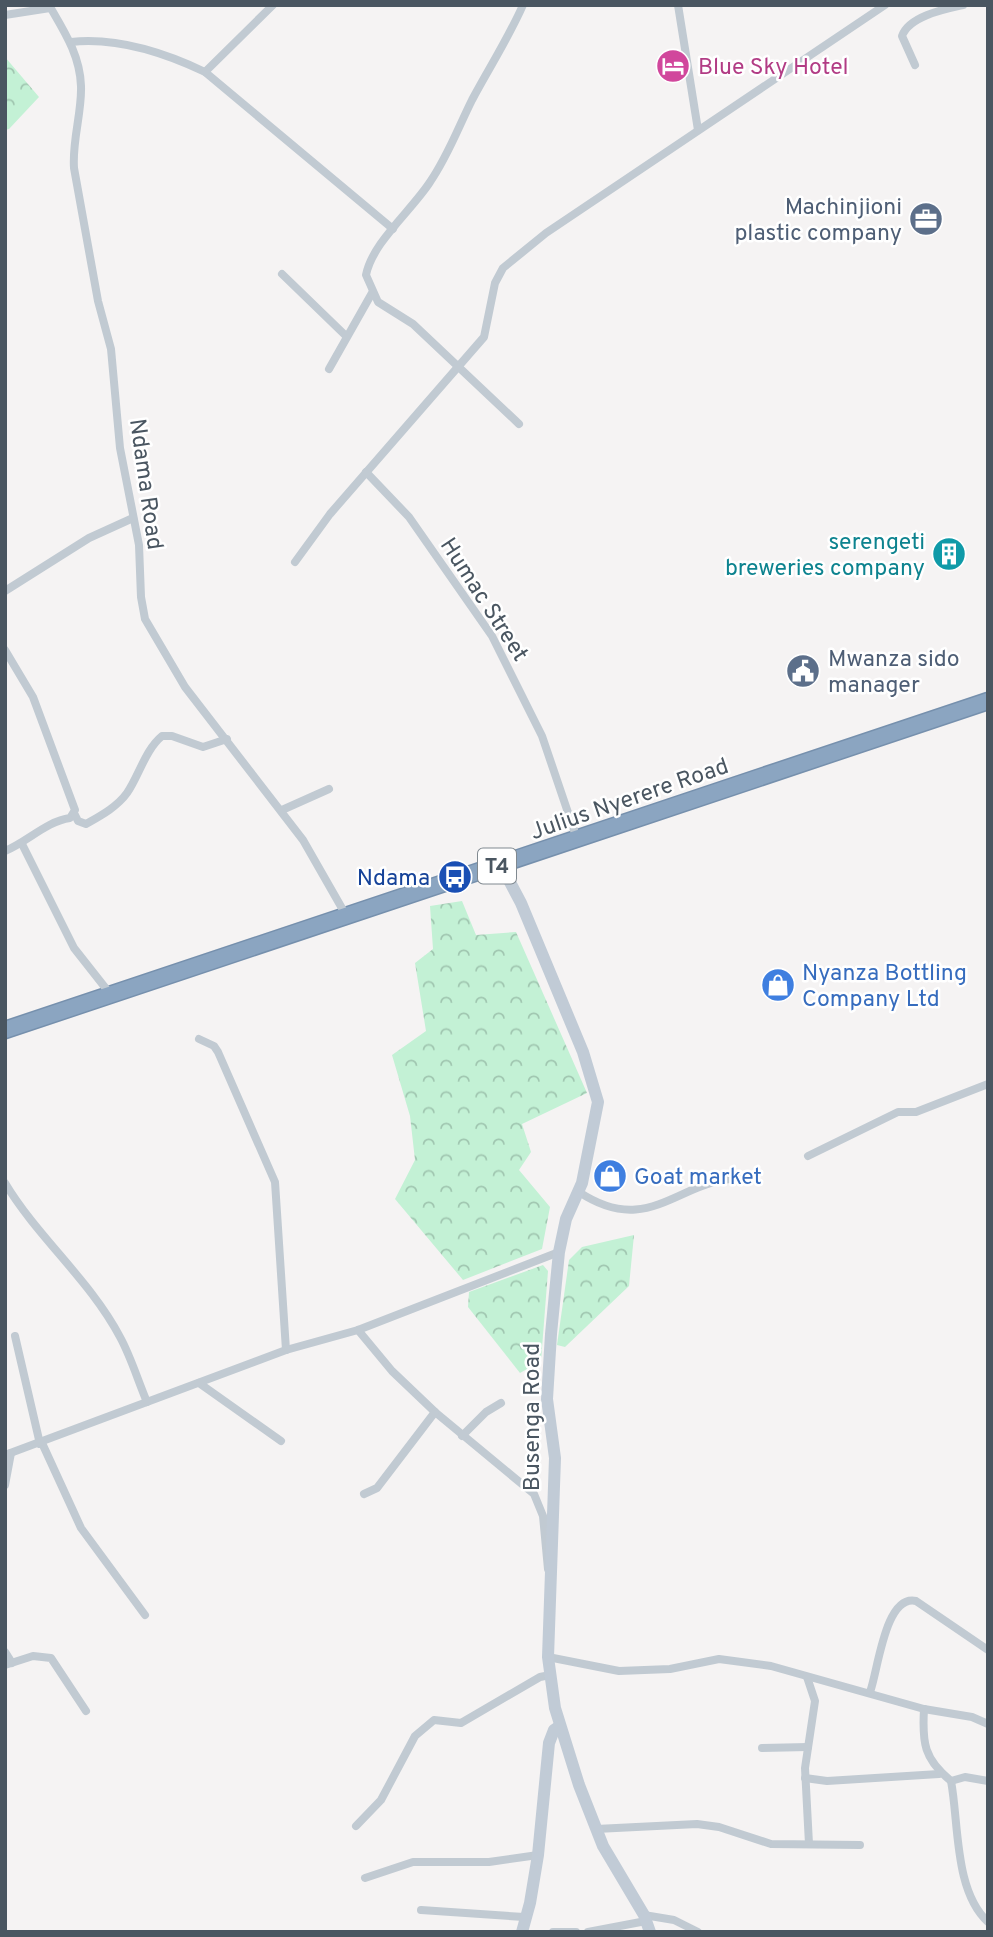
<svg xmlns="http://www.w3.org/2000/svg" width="993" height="1937" font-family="Overpass,sans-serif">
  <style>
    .forest { fill: url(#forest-crowns) }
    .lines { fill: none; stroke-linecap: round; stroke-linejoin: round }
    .highway-casing { stroke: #7690ad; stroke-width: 19 }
    .street { stroke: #c1cad2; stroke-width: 8 }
    .secondary { stroke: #c1cbd6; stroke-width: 12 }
    .highway { stroke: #8ba5c1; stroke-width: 16 }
    .labels { text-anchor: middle; stroke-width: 5; stroke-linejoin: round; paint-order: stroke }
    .shield { fill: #fff; stroke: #808990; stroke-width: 2 }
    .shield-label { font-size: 21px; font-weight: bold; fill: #4a5661 }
    .hotel-label { font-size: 23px; fill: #b23c85; stroke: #fff; text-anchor: start }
    .service-label { font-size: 23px; fill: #4e5e75; stroke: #fff; text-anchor: end }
    .street-label { font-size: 23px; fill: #4a5661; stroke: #fff }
    .culture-label { font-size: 23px; fill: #0d838f; stroke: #fff; text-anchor: end }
    .transit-label { font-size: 23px; fill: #164399; stroke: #fff; text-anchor: end }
    .shop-label { font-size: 23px; fill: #366cbe; stroke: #fff; text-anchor: start }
  </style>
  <defs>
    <pattern id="forest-crowns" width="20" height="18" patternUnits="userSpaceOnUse" patternTransform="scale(1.75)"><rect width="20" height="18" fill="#c3f1d5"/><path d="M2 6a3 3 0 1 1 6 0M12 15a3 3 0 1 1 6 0" fill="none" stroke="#a0c6b0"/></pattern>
  </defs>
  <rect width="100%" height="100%" fill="#f5f3f3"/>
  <g class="forest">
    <path d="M5,57l34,40 -30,32 -4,1z"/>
    <path d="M462,901l14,34 40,-3 71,161 -65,31 9,28 -12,18 31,37 -8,42 -79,31 -68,-81 20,-39 -5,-44 -18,-61 34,-24 -11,-68 18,-14 -3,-43z"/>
    <path d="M634,1235l-5,51 -64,61 -8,-2 12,-85 13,-13z"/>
    <path d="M543,1265l5,6 -7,90 -21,12 -52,-66 1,-15z"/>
  </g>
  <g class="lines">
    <g class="highway-casing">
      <path id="highway" d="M5,1030l983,-329"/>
    </g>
    <g class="street">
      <path d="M49,5c15,26 31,50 32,81 1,27 -9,54 -7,82l24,133 13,48 9,99 19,97 2,52 4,22 40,68 118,153 44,77"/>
      <path d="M678,5l20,125"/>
      <path d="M5,15l45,-7"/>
      <path d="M71,42c46,-5 92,10 134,30l188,157"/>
      <path d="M915,65l-13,-29c7,-20 43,-27 61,-31"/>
      <path d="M205,72l68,-67"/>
      <path d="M282,274l64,62"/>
      <path d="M329,369l43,-76"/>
      <path d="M519,424l-106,-100 -35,-22 -12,-27c6,-32 46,-65 64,-93 18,-26 28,-54 42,-82 17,-32 36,-61 51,-95"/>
      <path d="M366,472l43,45 83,119 50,100 35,103"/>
      <path d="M295,562l35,-48 154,-177 11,-54 8,-15 43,-35 339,-228"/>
      <path d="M5,591l84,-53 44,-20"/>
      <path d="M5,650l28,47 42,113 -5,8c-23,3 -43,24 -65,33"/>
      <path d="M282,810l47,-21"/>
      <path d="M75,815l3,6 8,3c14,-8 31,-17 41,-31 12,-17 18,-43 35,-57h10l31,11 24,-8"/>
      <path d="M22,844l52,104 37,47"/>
      <path d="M199,1039l15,7 4,6 57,130 11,168"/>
      <path d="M808,1156l90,-44h18l72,-28"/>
      <path d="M5,1183c33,55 85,97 115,154 11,20 18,44 27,65"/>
      <path d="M579,1192c74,49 103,-20 170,-13"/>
      <path d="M358,1330l34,41 43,41 99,82 9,22 5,53"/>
      <path d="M15,1336l25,108"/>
      <path d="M199,1383l82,58"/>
      <path d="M462,1436l24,-24 15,-9"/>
      <path d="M42,1443l39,85 64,87"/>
      <path d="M5,1455l281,-105 72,-20 201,-78"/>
      <path d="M5,1485l6,-32"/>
      <path d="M364,1494l13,-6 58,-76"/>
      <path d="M5,1652l7,11"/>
      <path d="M548,1657l71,14 51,-2 49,-10 52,7 153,43 48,8 16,7"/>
      <path d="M5,1665l28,-9 18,2 35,53"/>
      <path d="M807,1677l8,24 -10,67 4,76"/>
      <path d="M870,1692c8,-21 15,-98 46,-91l72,49"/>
      <path d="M924,1709c-2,34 0,50 27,72 8,42 3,110 37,141"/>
      <path d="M762,1748l46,-1"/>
      <path d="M805,1778l22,3 112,-7"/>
      <path d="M951,1781l14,-4 23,4"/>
      <path d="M356,1826l25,-26 34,-64 19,-16 27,3 79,-46 10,-2"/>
      <path d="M596,1829l101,-5 22,3 52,17 89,1"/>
      <path d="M365,1878l48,-16h76l49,-7"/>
      <path d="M421,1910l103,7"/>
      <path d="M644,1915l30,5 24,12"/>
      <path d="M553,1932h23"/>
      <path d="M588,1932l58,-11"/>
    </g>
    <g class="secondary">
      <path d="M501,865l20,38 62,149 15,50 -16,81 -16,36 -7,33 -8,82 -4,65 8,59 -7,199 7,51 24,77 24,61 41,69 6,17"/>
      <path d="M522,1932l8,-29 8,-48 11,-112 5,-13 6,-4"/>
    </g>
    <use href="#highway" class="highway"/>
  </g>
  <defs>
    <g id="hotel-disc" transform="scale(1.75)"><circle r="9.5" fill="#d1479c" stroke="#fff"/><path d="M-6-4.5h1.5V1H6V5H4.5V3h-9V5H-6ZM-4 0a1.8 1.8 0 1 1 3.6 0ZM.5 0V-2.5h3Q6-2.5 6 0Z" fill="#fff"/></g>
    <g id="office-disc" transform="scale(1.75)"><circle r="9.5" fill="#5c6f8a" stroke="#fff"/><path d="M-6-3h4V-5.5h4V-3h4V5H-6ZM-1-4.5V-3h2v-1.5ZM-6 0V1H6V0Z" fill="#fff"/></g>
    <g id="building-disc" transform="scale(1.75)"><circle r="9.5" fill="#0f9aa8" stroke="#fff"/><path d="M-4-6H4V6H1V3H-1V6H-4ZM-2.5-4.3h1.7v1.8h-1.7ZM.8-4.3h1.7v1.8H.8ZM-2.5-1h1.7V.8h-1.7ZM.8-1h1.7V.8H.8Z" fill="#fff"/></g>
    <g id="civic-disc" transform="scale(1.75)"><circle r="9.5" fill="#5c6f8a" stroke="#fff"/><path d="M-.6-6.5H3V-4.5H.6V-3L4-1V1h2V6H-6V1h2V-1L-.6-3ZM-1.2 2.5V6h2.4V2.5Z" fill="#fff"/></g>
    <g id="bus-disc" transform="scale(1.75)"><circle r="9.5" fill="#1a4fb4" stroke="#fff"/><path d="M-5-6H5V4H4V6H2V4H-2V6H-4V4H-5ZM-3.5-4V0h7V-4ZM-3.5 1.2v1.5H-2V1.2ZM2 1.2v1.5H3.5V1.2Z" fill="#fff"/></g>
    <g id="shop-disc" transform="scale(1.75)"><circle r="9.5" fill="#3f7fe0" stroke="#fff"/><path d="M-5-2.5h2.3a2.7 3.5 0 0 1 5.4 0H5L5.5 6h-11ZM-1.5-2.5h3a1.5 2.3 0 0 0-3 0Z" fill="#fff"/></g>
  </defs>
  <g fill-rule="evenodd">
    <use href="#hotel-disc" x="673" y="66"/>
    <use href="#office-disc" x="926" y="219"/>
    <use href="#building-disc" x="949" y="554"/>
    <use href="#civic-disc" x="803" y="671"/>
    <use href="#bus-disc" x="455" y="877"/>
    <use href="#shop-disc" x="778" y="985"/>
    <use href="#shop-disc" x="610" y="1176"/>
  </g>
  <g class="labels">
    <rect class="shield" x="478" y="848.5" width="38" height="35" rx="5"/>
    <g class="shield-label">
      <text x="497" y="873">T4</text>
    </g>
    <g class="hotel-label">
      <text x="698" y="74">Blue Sky Hotel</text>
    </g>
    <g class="service-label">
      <text x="902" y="214">Machinjioni<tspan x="902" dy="26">plastic company</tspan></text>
      <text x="828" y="666" text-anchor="start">Mwanza sido<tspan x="828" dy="26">manager</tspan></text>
    </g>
    <g class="street-label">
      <text transform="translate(147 484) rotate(82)" y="8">Ndama Road</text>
      <text transform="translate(485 599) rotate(57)" y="8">Humac Street</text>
      <text transform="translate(629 798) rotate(-19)" y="8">Julius Nyerere Road</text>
      <text transform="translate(531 1417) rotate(-90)" y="8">Busenga Road</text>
    </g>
    <g class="culture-label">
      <text x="925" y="549">serengeti<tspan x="925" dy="26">breweries company</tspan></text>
    </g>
    <g class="transit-label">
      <text x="430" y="885">Ndama</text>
    </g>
    <g class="shop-label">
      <text x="802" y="980">Nyanza Bottling<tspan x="802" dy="26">Company Ltd</tspan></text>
      <text x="634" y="1184">Goat market</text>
    </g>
  </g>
  <rect width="993" height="1937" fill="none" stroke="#4a5661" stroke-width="14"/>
</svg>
